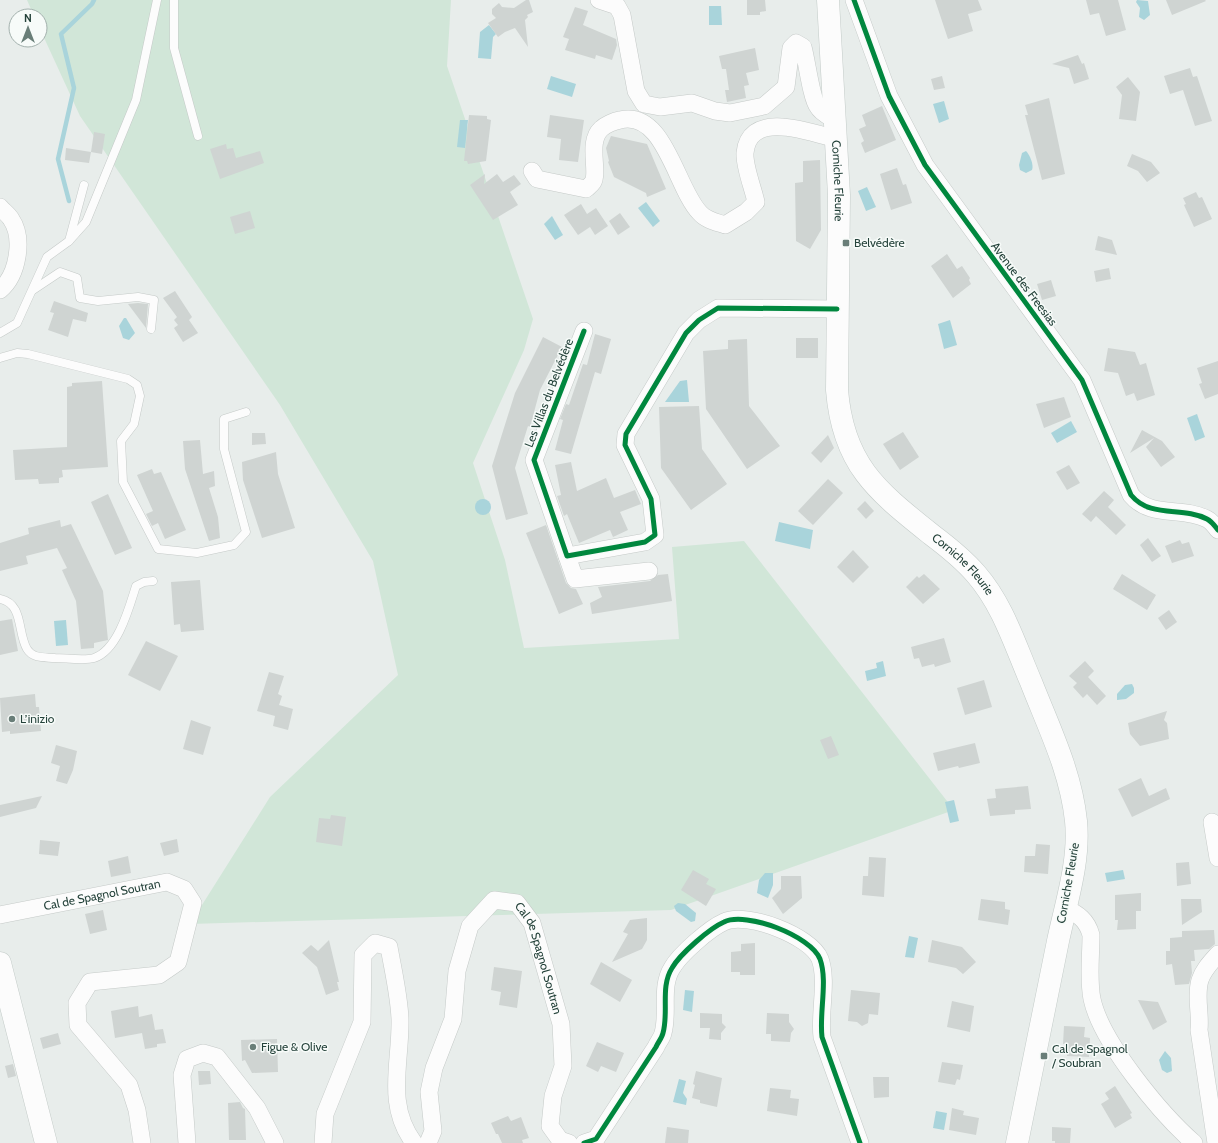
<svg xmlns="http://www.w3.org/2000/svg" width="1218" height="1143" font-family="Cabin,sans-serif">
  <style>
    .green { fill: #d1e6d8 }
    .water { fill: #a9d4db }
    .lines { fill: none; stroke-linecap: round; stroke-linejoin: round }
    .stream { stroke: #a9d4db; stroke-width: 4.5 }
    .building { fill: #cfd4d2 }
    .lane-casing { stroke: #c5cac8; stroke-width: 9 }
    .street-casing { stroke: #c5cac8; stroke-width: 18 }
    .secondary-casing { stroke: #c3cbc8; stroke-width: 23 }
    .lane { stroke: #fcfcfc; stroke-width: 8 }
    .street { stroke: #fcfcfc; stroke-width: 17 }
    .secondary { stroke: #fcfcfc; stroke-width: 22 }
    .cycleway-casing { stroke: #f7fbf9; stroke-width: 8 }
    .cycleway { stroke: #00873e; stroke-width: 5 }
    .poi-dot { fill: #697e78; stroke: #f7fbf9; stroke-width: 1.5 }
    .labels { text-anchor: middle; stroke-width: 3; stroke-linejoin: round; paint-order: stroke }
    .street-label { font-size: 12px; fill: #24423a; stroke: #f7fbf9 }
    .poi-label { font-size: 12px; fill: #24423a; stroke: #f7fbf9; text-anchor: start }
  </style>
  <rect width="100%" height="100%" fill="#e8edeb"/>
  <path class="green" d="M27,0h424l-4,66 86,253 -9,31 -51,113 32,97 19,88 155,-9 -7,-92 72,-6 210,269 -283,100 -481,14 80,-127 128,-122 -25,-114 -93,-156 -200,-289 -40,-87v-13h-6z"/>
  <g class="water">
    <path d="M1137,0l11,1 2,14 -6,5 -5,-3 1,-9 -4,-6z"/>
    <path d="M709,6h12l1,19h-13z"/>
    <path d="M489,25l7,9 -3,3 -2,22 -13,-1 2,-26z"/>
    <path d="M551,76l25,8 -4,13 -25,-8z"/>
    <path d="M944,101l5,18 -10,4 -6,-19z"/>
    <path d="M460,120h8l-3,28 -8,-1z"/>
    <path d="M1026,151c4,4 8,14 6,19l-6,3 -6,-3 -1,-5 3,-12z"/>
    <path d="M867,187l9,20 -10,4 -8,-20z"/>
    <path d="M646,202l14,19 -7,6 -15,-19z"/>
    <path d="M552,216l11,19 -8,5 -11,-16z"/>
    <path d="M124,318h2l9,15 -6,7 -6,-2 -4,-12z"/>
    <path d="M950,320l7,25 -13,4 -6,-25z"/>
    <path d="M687,380l2,22h-24l15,-21z"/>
    <path d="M1197,414l8,23 -10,4 -8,-23z"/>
    <path d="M1071,421l6,11 -20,11 -6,-10z"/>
    <circle cx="483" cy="507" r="8"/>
    <path d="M779,522l34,8 -3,19 -35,-8z"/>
    <path d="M66,620l2,25 -12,1 -2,-25z"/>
    <path d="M883,661l3,15 -19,5 -2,-10 12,-3 -1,-5z"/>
    <path d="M1132,684l2,4v5l-8,6 -9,1v-6l8,-9z"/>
    <path d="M954,800l5,21 -9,2 -5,-21z"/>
    <path d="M1123,870l2,9 -18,3 -2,-9z"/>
    <path d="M765,873h8v12l-5,13 -11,-5 2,-13z"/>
    <path d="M678,903l7,1 11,9 -1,8 -4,1 -15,-11 -2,-5z"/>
    <path d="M909,936l9,2 -4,20 -9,-1z"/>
    <path d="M685,990l9,1 -2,21 -9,-2z"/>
    <path d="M1165,1051l6,7 1,13 -5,2 -5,-3 -3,-10z"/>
    <path d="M679,1079l7,2 -3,12 4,6 -1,6 -13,-3z"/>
    <path d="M936,1111l11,2 -3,17 -11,-2z"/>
  </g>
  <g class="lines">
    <path class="stream" d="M69,201l-11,-42 16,-71 -13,-54 31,-30 2,-4"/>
  </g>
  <g class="building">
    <path d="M526,0h3l4,12 -6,3 1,2 -3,3 3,27 -13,-19 -10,4 -7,5 -10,-14 8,-5 -4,-4v-5l7,-6 3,4 12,1z"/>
    <path d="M747,0h18l1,11 -6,1v3h-13z"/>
    <path d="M935,0h43l4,10 -14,4 5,17 -25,8z"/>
    <path d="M1086,0h32l8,30 -20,6 -7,-23 -9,2z"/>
    <path d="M1166,0h39l1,1 -34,14z"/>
    <path d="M575,7l13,4 -5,14 33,14 1,6 -5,15 -16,-5 -1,4 -30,-9 4,-11 -6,-2z"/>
    <path d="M755,48l4,22 -13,3 3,12 -5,1 2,12 -19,4 -2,-12h4l-3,-21h-4l-3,-13z"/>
    <path d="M1078,55l4,9 2,-1 5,16 -15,5 -5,-16 -17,-4z"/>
    <path d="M1190,68l3,9 4,-1 15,45 -17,5 -12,-36 -13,4 -6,-18z"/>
    <path d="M942,76l3,12 -11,2 -3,-11z"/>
    <path d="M1128,77l12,15 -4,29 -17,-2 3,-24 -6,-8z"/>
    <path d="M1049,98l16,76 -23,6 -17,-65h3l-3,-10z"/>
    <path d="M882,106l14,34 -31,13 -4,-10 3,-2 -5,-12 7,-3 -4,-11z"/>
    <path d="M469,115l18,1v3l4,1 -5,41 -18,3 -1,-3h-3z"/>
    <path d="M550,115l34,5 -6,42 -19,-2 2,-21 -14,-2z"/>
    <path d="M94,132l11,2 -3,20 -11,-2z"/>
    <path d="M611,136l36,8 19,45 -19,8 -1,-4 -32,-16 -6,-15 1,-1 -3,-13z"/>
    <path d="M226,144l1,5 6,-1 3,10 24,-7 4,12 -44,16 -10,-30z"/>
    <path d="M66,148l25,4 -2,11 -24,-3z"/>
    <path d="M1132,154l19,8 9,11 -13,9 -9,-11 -11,-5z"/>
    <path d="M820,160l1,70 -11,19 -14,-8 -1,-58 8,-1v-21z"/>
    <path d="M897,168l6,17 3,-1 6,19 -21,7 -11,-36z"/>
    <path d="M485,174l-1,10 13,-10 6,8 11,-7 7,9 -11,8 8,13 -25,15 -23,-35z"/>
    <path d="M1196,192l3,6 3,-1 10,22 -18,8 -10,-22 2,-1 -3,-6z"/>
    <path d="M581,204l6,10 9,-6 12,18 -13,9 -5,-8 -12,8 -14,-20z"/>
    <path d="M250,211l5,17 -20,6 -5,-17z"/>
    <path d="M620,213l10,14 -12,8 -9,-14z"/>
    <path d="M1098,236l14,4 5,15 -22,-5z"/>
    <path d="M947,254l10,15 5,-3 8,12 -1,2 2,4 -18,14 -22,-32z"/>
    <path d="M1109,268l2,11 -15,3 -2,-11z"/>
    <path d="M1051,280l5,16 -14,4 -5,-16z"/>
    <path d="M175,291l17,26 -3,3 9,13 -15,9 -9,-14 4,-3 -4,-5 3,-3 -14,-19z"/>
    <path d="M54,301l34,12 -2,9 -13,-3 -5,18 -20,-7 6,-17 -4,-1z"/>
    <path d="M138,303l10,1 -2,24 -18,-24z"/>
    <path d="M595,334l16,5 -10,35 -6,-2 -24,82 -16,-4 8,-30 -3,-1 6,-15 3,1 14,-41 4,1z"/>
    <path d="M543,337l19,10 -22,43 -10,37 -2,-1 -13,42 13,46 -22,6 -14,-54 23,-73z"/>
    <rect x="796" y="338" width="22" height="20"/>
    <path d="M747,339l2,67 31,40 -33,23 -41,-60 -3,-58 25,-2v-9z"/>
    <path d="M1108,348l27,4 5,13 6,-2 9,32 -18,6 -3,-8 -8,3 -8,-23 -14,-2z"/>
    <path d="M1218,361v33l-13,5 -6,-15 3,-1 -5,-15z"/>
    <path d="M102,381l6,86 -46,3 1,7 -4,1v5l-20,1 -1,-5 -23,1 -2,-30 54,-3v-60l5,-1v-3z"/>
    <path d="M1064,397l7,20 -27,11 -8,-24z"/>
    <path d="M699,406l3,43 25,35 -36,26 -30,-42 -2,-61z"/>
    <path d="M1142,430l20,11 13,16 -14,10 -15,-20 8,-9 -24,15z"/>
    <path d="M903,432l16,25 -19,13 -17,-26z"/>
    <path d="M252,433h13l1,11 -14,1z"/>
    <path d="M828,435l6,13 -13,15 -10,-10z"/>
    <path d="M200,440l3,34 11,-3 1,15 -6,2 9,29 2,21 -11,3 -24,-72 -2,-28z"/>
    <path d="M276,452l2,22 17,54 -33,10 -19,-58 -1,-18z"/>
    <path d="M571,462l6,29 29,-13 8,20 21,-8 6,14 -21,8 8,18 -15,7 -3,-7 -31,13 -12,-29 -3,2 -7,-20 4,-1 -6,-30z"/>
    <path d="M1069,465l11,18 -13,7 -11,-18z"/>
    <path d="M152,469l2,5 7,-2 25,58 -21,9 -7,-16 -6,3 -6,-12 7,-3 -16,-36z"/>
    <path d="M828,479l15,14 -30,32 -15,-14z"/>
    <path d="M1104,491l10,9 -6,7 18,18 -10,10 -20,-19 -5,6 -9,-8z"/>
    <path d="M108,494l24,54 -17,7 -24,-53z"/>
    <path d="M865,501l9,10 -8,8 -9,-10z"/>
    <path d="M60,520l1,7 10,-3 32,67 5,49 -14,3v5l-13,1 -5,-48 -14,-31 5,-2 -10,-20 -31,8 2,8 -28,7v-28l29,-9 -1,-6z"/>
    <path d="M546,525l20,58 5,5 5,1 7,15 -24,10 -33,-81z"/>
    <path d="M1148,538l13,18 -9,6 -12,-17z"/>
    <path d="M1180,540l2,4 7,-2 5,14 -22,7 -7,-17z"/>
    <path d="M853,550l16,17 -16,16 -16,-16z"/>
    <path d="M668,574l4,27 -80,13 -2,-11 12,-6 -4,-10 52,-6 8,-6z"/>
    <path d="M924,574l16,15 -17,15 -17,-17 11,-11 2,2z"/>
    <path d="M1122,574l34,21 -9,15 -34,-21z"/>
    <path d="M200,580l4,50 -23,2 -1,-8 -6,1 -3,-43z"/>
    <path d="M1169,610l8,12 -11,8 -8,-12z"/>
    <path d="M12,619l6,32 -18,4v-34z"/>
    <path d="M944,638l7,24 -16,5 -1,-3 -12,3 -3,-9 -5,1 -3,-12z"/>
    <path d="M146,641l32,15 -18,35 -32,-16z"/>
    <path d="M1085,661l9,10 -6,6 18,19 -9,9 -10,-11 -4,4 -10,-11 4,-4 -8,-7z"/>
    <path d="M269,672l15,4 -6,18 4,2 -3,9 14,4 -5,21 -15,-4 2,-10 -18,-5z"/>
    <path d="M984,680l8,27 -27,8 -8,-27z"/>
    <path d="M35,694l1,13h3l2,24 -31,3v-3l-8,1 -2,-34z"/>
    <path d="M1167,711l-3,9 3,3 2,16 -29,7 -10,-12 -2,-11z"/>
    <path d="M191,720l20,7 -8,28 -20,-6z"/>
    <path d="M831,736l8,19 -11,4 -8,-19z"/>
    <path d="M975,743l5,20 -21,5 -1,-2 -20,5 -5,-18z"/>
    <path d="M56,745l21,6 -4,19 -6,14 -11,-3 4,-15 -9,-3z"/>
    <path d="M1141,778l8,18 17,-8 4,11 -38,18 -14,-28z"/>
    <path d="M1028,786l3,23 -16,1v4l-25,2 -3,-17 9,-1 -1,-9z"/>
    <path d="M42,796l-6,12 -36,9v-12z"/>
    <path d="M331,815l15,2 -4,29 -26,-4 3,-24 11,1z"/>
    <path d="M177,839l2,13 -15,4 -4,-13z"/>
    <path d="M40,840l20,2 -2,14 -19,-2z"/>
    <path d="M1036,844l14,1 -2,29 -24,-2 1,-16h10z"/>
    <path d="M128,856l3,17 -20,4 -3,-16z"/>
    <path d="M869,857l17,1 -2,39 -22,-2 1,-19h5z"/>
    <path d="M1189,862l2,22 -14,2 -1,-23z"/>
    <path d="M693,870l16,9 -3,5 10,5 -10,17 -25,-16z"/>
    <path d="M781,876h20l1,22 -19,16 -11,-16 9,-9z"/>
    <path d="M1141,893v18h-5v18l-19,1 1,-10h-3v-25z"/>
    <path d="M981,899l24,3v7l5,1 -2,15 -30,-5z"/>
    <path d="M1181,899h20l1,13 -20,13z"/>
    <path d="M103,910l4,20 -17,4 -5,-20z"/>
    <path d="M647,918v22l-5,9 -30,13 16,-28 -5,-2 7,-12z"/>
    <path d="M1214,930l1,14 -6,5 -15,1 1,11h-4l1,12 -3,11 -14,1 -3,-21 -6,1v-14h4v-13l12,-1v-6z"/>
    <path d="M329,940l10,42h-2l2,8 -13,5 -9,-28 -15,-14 9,-8 7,6z"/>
    <path d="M932,940l30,7 14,15 -13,12 -7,-6 -28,-6z"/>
    <path d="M755,943v32h-15v-3h-9v-20l10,-1v-7z"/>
    <path d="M601,962l31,18 -12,22 -30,-18z"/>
    <path d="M494,967l28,4 -5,37 -18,-3 2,-13 -10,-2z"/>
    <path d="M851,990l29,3 -2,22 -9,-1 -1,9 -6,3 -5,-4 -9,-1z"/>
    <path d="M1138,1000l20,2 9,20 -14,8z"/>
    <path d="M952,1001l22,5 -4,26 -23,-5z"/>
    <path d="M138,1006l1,11 13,-3 3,16 8,-1 3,14 -9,1v3l-12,2 -3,-16 -27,5 -4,-27z"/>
    <path d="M700,1013l22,1v9l4,4 -5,6v7l-12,-1 1,-11h-10z"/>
    <path d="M767,1013l22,1v8l5,7 -3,4 -1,9 -19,-1v-7h-5z"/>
    <path d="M1064,1026l21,1 -1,10 6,1 -1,19 -22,-1v-12h-4z"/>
    <path d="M58,1033l3,11 -18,5 -3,-11z"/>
    <path d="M277,1039l1,33 -26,1 -7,-13 -3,1 -1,-21z"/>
    <path d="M597,1042l27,11 -8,19 -15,-6 -3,6 -12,-6z"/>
    <path d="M942,1062l21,3 -3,15 -3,-1 -2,6 -17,-3z"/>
    <path d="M13,1064l3,12 -8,2 -3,-12z"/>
    <path d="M198,1071h12l1,13 -12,1z"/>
    <path d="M696,1071l26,7 -5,29 -17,-4v-3l-8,-2 3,-13 -2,-1z"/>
    <path d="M873,1077h16v20l-15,1z"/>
    <path d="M1115,1086l17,27 -2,1 2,4 -17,10 -14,-24 8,-5 -4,-6z"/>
    <path d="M770,1088l21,2 -1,8 9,1 -2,17 -30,-5z"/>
    <path d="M240,1102l3,6 2,1 1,31h-17l-1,-37z"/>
    <path d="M952,1108l12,3 -1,4 16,3 -3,17 -27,-5z"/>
    <path d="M508,1116l3,5 10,-4 8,21 -7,2 1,3h-21l-4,-9h-2l-5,-11z"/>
    <path d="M667,1127l22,3 -1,13h-23z"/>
    <path d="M1052,1127l19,1 -1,15h-15v-2h-3z"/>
  </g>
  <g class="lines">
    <g class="lane-casing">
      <g id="lane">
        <path d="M174,0v48l24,88"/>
        <path d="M69,241l17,-19 50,-122 21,-100"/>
        <path d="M33,290l27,-18 17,6 3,20 18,3 40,-4 16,3 -3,29"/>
        <path d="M0,333l17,-10 30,-66 22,-16 15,-56"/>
        <path d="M0,358l17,-5 11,1 100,25 9,6 3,11 -6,28 -13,17 2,41 35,67 39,4 37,-8 12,-13 -22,-83v-30l22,-7"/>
        <path d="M0,599c24,5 17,33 27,50 6,10 18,8 28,9 10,0 30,3 39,0 24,-8 35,-50 42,-72l8,-4 9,-1"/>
      </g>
    </g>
    <g class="street-casing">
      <g id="street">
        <path d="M599,0l18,6 5,9 14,76 8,13 16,3 32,-4 23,8 15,2 34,-7 22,-19 5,-39 5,-5 7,4c4,14 8,51 15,60 3,6 12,10 17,13"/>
        <path d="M854,0l35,96 36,69 157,215 49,115c20,24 51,11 76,24 4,2 8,7 11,11"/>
        <path d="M532,171l5,8 49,10c2,-2 5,-4 7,-7 6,-11 -6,-40 8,-53 4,-4 13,-8 19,-9 45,-11 56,69 80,93 6,7 16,9 25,12l21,-13 10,-10c-3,-14 -12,-36 -11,-49 4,-44 65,-21 91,-14"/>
        <path d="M0,207c3,4 8,7 11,12 13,19 7,56 -11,71"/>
        <path d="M584,331l-50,129 33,96 78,-14 10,-7 -4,-36 -26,-54 1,-11 60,-101 13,-13 19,-12 119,1"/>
        <path d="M567,556l8,23 74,-8"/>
        <path d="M1212,822l6,36"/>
        <path d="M1065,908c13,6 22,12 26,27 0,21 -3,44 1,64 9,43 69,115 102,144"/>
        <path id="s1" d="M0,915l167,-33 17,7 9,14 -15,59 -19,13 -69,7 -13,21 1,22 51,60 8,25 5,33"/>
        <path d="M187,1143l-5,-68 5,-16 16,-6 14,4 40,51 18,35"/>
        <path d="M323,1143l2,-29 37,-92 1,-67 12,-12 14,4c4,23 10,48 11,72 1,44 -15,85 14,124"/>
        <path id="s2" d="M428,1143l5,-12 -4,-39 5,-24 19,-49 4,-48 13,-45 24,-26 23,3 15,20 29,101 2,42 -10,30 -3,30 10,14 9,3"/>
        <path d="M584,1143l12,-4 60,-92c2,-5 6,-9 7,-14 6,-21 -3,-46 9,-65 8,-14 38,-40 52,-46 22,-11 87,14 96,37 8,22 -1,54 2,78l38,106"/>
        <path d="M1216,1143l-17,-113c2,-16 -4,-34 1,-50 3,-10 11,-18 18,-26"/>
      </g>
    </g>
    <g class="secondary-casing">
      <g id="secondary">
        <path id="s3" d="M828,0l11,195 -2,195c6,75 40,101 95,145 16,12 31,24 44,39 27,31 39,71 55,108 18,46 40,90 45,139 4,40 -10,82 -18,120 -14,67 -27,135 -41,202"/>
        <path d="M0,963l46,180"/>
      </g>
    </g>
    <use href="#lane" class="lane"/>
    <use href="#street" class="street"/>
    <use href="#secondary" class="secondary"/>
    <g class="cycleway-casing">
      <g id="cycleway">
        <path d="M854,0l35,96 36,69 157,215 49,115c20,24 51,11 76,24 4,2 8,7 11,11"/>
        <path d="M584,331l-50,129 33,96 78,-14 10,-7 -4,-36 -26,-54 1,-11 60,-101 13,-13 19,-12 119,1"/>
        <path d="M584,1143l12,-4 60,-92c2,-5 6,-9 7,-14 6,-21 -3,-46 9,-65 8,-14 38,-40 52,-46 22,-11 87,14 96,37 8,22 -1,54 2,78l38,106"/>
      </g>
    </g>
    <use href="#cycleway" class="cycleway"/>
  </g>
  <g class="poi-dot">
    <rect x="842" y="239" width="8" height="8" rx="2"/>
    <circle cx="12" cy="719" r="4"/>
    <circle cx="253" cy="1047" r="4"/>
    <rect x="1040" y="1052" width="8" height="8" rx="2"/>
  </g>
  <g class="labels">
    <g class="street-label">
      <text dy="4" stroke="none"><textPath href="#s3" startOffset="181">Corniche Fleurie</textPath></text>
      <text transform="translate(1024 284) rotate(53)" y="4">Avenue des Freesias</text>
      <text transform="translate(549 393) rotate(-69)" y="4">Les Villas du Belvédère</text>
      <text dy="4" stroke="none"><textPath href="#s3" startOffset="613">Corniche Fleurie</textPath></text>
      <text transform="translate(1068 883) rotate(-80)" y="4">Corniche Fleurie</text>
      <text dy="4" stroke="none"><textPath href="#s1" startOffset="104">Cal de Spagnol Soutran</textPath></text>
      <text dy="4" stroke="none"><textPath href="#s2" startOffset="343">Cal de Spagnol Soutran</textPath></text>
    </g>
    <g class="poi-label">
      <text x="854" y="247">Belvédère</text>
      <text x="20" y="723">L’inizio</text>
      <text x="261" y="1051">Figue &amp; Olive</text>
      <text x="1052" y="1053">Cal de Spagnol<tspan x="1052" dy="14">/ Soubran</tspan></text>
    </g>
  </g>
  <g transform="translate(28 28)"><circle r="19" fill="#f7fbf9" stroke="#a3b1ad"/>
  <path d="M0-3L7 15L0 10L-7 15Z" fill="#697e78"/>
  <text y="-6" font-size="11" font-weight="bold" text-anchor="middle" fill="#24423a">N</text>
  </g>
</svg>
